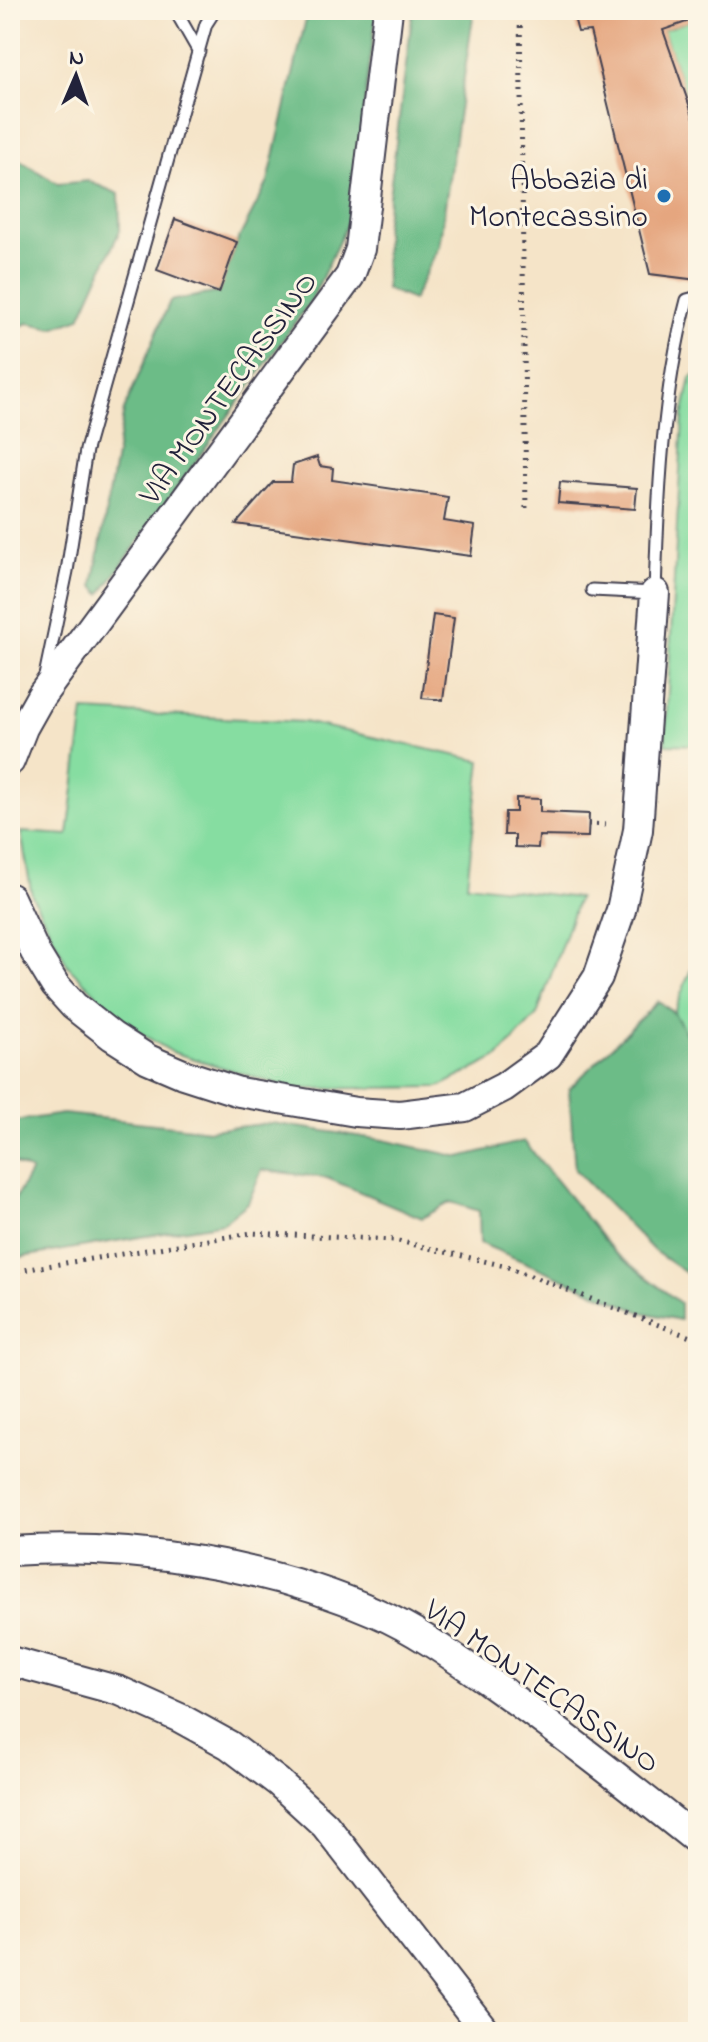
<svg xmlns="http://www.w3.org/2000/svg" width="708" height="2042" font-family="'Indie Flower',sans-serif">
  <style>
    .green { fill: #86dda1; stroke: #54806e; stroke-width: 2 }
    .forest { fill: #6cbc87; stroke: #476f61; stroke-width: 2 }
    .building { fill: #e5a67f }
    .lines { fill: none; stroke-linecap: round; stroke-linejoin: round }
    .service-casing { stroke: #423f50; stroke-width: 15 }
    .tertiary-casing { stroke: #423f50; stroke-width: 32 }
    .path { stroke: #423f50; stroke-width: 5; stroke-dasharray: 2 6; stroke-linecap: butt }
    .service { stroke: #fff; stroke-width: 11 }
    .tertiary { stroke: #fff; stroke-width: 28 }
    .poi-dot { fill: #1f6fb2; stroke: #fcf5e5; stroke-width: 3 }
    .labels { text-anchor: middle; stroke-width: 6; stroke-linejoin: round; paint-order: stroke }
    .poi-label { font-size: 32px; fill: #22223b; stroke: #fcf5e5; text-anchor: end }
    .street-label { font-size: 32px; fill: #22223b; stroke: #fcf5e5 }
  </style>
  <rect width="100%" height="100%" fill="#fcf5e5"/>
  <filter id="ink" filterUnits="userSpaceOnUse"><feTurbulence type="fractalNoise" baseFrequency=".0125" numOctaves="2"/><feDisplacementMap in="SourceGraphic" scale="16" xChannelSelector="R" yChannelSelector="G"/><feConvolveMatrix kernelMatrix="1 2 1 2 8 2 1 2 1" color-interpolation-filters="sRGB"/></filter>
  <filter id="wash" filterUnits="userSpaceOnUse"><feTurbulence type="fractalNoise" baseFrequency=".006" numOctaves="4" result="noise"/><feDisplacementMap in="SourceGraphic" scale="32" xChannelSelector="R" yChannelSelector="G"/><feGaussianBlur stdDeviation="1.8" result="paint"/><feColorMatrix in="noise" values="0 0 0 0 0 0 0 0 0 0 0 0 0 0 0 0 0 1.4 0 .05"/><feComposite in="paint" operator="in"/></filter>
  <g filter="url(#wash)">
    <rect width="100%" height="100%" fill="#f5e4c8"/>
    <g class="green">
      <path d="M698,18v103l-3,1 -32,-92z"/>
      <path d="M698,372v373l-33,-1 18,-328 8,-38z"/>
      <path d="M84,711l220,11 177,39 -14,123 111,14 -41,117 -39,42 -59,30 -146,2 -121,-37 -45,-27 -59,-59 -36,-70 -11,-64 47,3z"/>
      <path d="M698,951v121l-43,-11z"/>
    </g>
    <g class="forest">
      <path d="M308,10h69l-28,210 -37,79 -211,295 -8,-8 31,-176 46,-109 49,-9 18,-50 31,-60z"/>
      <path d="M413,10h61l-35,236 -26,54 -27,-11 -1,-61z"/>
      <path d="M10,154l48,30 30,-3 31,13 1,36 -40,88 -27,10 -25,-5 -18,7z"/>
      <path d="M658,1001l16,12 21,36 3,-1v233l-44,-30 -79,-81 -6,-81z"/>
      <path d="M63,1114l147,16 62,-7 111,17 77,17 64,-16 90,111 66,51v17l-39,-8 -161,-69 -1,-32 -28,-9 -29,16 -95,-40 -65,-8 -14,33 -25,20 -213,36v-51l21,-37 -21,-10v-43l5,3z"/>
    </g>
    <g id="blocks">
      <g class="building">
        <path d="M572,10h126v8l-35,12 35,100v150l-48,-6 -60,-243 -12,1z"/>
        <path d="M175,219l62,23 -18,51 -62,-23z"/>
        <path d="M317,457l3,9 13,2 -1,12 116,17 -4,24 31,5 -4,30 -235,-32 37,-42h18l2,-17z"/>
        <path d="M560,482l77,6 -2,21 -77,-6z"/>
        <path d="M433,615l21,3 -11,82 -21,-2z"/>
        <path d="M516,798l24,1v13l49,2 -1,23 -49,-1 -1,12 -23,-1v-12h-11l1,-23h11z"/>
      </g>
    </g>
  </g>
  <g filter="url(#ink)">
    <use href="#blocks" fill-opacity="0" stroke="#423f50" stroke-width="2"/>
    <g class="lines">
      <g class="service-casing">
        <g id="service">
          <path d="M175,10l24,42"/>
          <path d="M592,590l63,3c3,-97 7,-199 32,-293l11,-3"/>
          <path d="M45,676l22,-105 19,-121 120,-426 9,-14"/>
        </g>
      </g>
      <g class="tertiary-casing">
        <g id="tertiary">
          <path d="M10,761l13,-33 18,-32 309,-420 10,-27 28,-239"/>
          <path d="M10,898l25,54 20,33 19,21 38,30 36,23 35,15 56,18 117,20 44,3 65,-8 39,-20 44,-32 50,-78 23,-67 17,-80 17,-237"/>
          <path d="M10,1551c120,-8 258,13 367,62 41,18 78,45 114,70 71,50 139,104 207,158"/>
          <path d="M10,1661l110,30 60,27 49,27 49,37 47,43 161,207"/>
        </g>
      </g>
      <g class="path">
        <path d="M520,10l6,503"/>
        <path d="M588,824l23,1"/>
        <path d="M10,1272l242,-39 142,7 111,26 193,74"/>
      </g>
      <use href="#service" class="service"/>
      <use href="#tertiary" class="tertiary"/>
    </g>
  </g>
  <circle class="poi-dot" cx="664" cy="196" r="8"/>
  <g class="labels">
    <g class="poi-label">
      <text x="648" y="189">Abbazia di<tspan x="648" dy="37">Montecassino</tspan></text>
    </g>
    <g class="street-label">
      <text transform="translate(227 387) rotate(-54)" y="11">VIA MONTECASSINO</text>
      <text transform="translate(543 1685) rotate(35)" y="11">VIA MONTECASSINO</text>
    </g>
  </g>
  <rect width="708" height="2042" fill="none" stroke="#fcf5e5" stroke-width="40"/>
  <g transform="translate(76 76) rotate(2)" stroke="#fcf5e5" stroke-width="6" paint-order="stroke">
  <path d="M0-6L14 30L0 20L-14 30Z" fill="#22223b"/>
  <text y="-12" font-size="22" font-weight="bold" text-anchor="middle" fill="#22223b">N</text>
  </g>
</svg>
